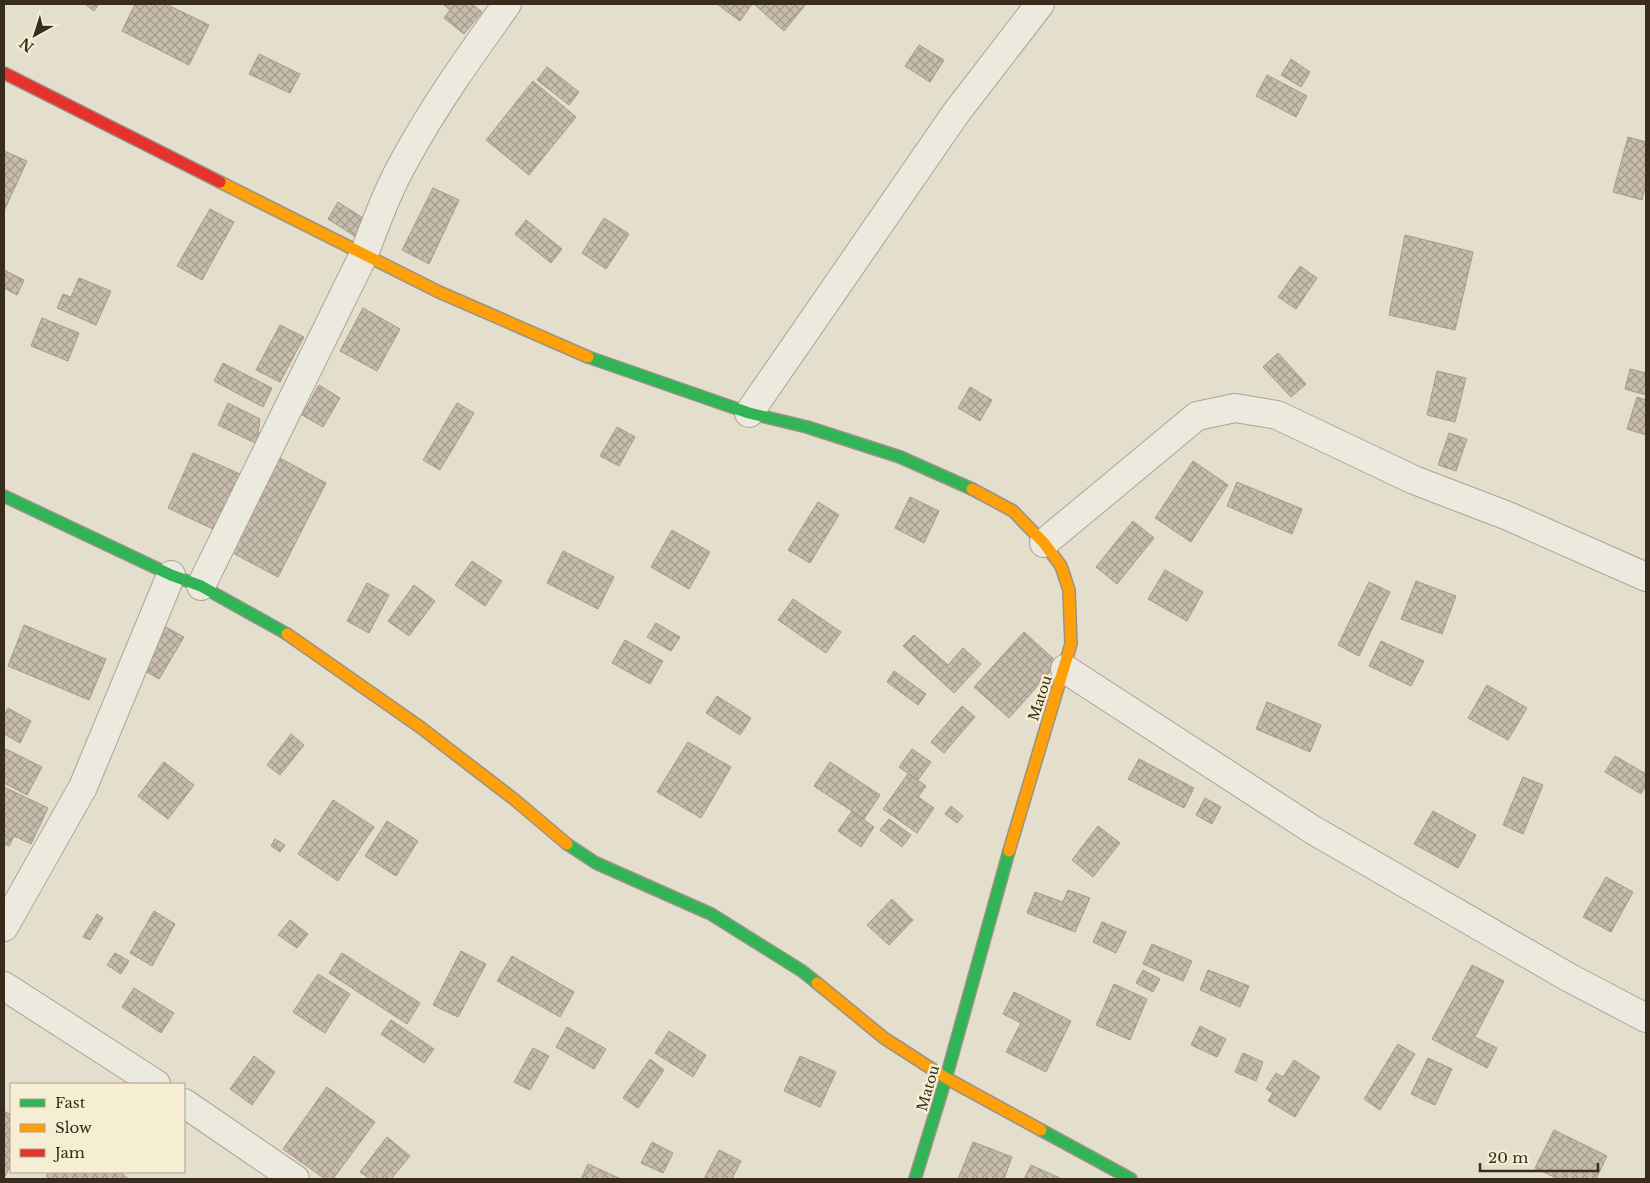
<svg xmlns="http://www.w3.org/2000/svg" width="1650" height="1183" font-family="'Libre Baskerville',serif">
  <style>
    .building { fill: url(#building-cross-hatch); stroke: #a59b8b }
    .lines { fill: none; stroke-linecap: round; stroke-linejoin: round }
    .street-casing { stroke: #a9a496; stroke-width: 30 }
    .fast-casing { stroke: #999385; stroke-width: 14 }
    .slow-casing { stroke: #999385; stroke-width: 14 }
    .jam-casing { stroke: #999385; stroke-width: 14 }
    .street { stroke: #ece9df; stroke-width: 28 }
    .fast { stroke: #30b455; stroke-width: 11 }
    .slow { stroke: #ff9f0a; stroke-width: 11 }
    .jam { stroke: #e5322d; stroke-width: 11 }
    .labels { text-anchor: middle; stroke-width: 5; stroke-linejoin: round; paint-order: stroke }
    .street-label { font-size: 14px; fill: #392c1d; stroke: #f6eed2 }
  </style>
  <defs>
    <pattern id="building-cross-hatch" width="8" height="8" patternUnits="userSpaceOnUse" patternTransform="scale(1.25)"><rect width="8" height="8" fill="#c8bdad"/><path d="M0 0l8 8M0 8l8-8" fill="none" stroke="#a39a8c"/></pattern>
  </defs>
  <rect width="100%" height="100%" fill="#e4dfcc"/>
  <g class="building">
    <path d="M85,4h14l-5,7z"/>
    <path d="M135,4h31l43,21 -20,40 -67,-34z"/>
    <path d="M445,4h27l10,8 -18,22 -20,-16 6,-8 -6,-5z"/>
    <path d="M717,4h35l-12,17z"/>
    <path d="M754,4h52l-22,27z"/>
    <path d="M919,45l25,15 -14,22 -25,-16z"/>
    <path d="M259,54l41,20 -10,19 -41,-19z"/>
    <path d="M1291,59l19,13 -9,15 -20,-12z"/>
    <path d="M547,67l32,25 -10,13 -32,-25z"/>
    <path d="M1267,75l40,21 -11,21 -40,-21z"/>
    <path d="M533,81l43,36 -47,58 -43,-35z"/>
    <path d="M1628,137l18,5v42l-4,16 -29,-8z"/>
    <path d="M4,151l23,10 -23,50z"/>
    <path d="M433,188l26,12 -30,64 -27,-14z"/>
    <path d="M338,202l28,18 -10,17 -28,-18z"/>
    <path d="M210,209l24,13 -32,58 -25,-14z"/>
    <path d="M604,218l25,16 -23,35 -24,-16z"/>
    <path d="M526,220l36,29 -11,14 -36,-29z"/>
    <path d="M1405,235l68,17 -18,78 -66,-15z"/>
    <path d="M1300,266l17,12 -21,31 -18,-12z"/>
    <path d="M4,270l20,10 -7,15 -13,-7z"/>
    <path d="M79,278l32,13 -15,34 -39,-17 6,-14 8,3z"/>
    <path d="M363,308l37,21 -23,42 -37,-20z"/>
    <path d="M42,318l37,15 -11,28 -37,-15z"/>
    <path d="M280,325l24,12 -24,45 -24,-12z"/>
    <path d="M1278,353l28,31 -15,13 -28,-30z"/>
    <path d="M223,363l49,25 -9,19 -49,-26z"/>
    <path d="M1630,369l16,4v22l-21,-6z"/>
    <path d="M1437,371l29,7 -11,44 -28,-7z"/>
    <path d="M319,385l21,13 -17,29 -21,-12z"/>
    <path d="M970,387l22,13 -12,21 -22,-13z"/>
    <path d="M1637,397l9,3v35l-19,-6z"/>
    <path d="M228,403l32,16 -3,25 -39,-19z"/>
    <path d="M457,403l17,10 -34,57 -17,-10z"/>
    <path d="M617,427l18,10 -16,29 -19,-10z"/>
    <path d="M1449,433l18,6 -11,32 -18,-6z"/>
    <path d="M193,453l47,21 -25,56 -47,-22z"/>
    <path d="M280,458l46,25 -48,94 -49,-26z"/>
    <path d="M1193,461l35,24 -37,57 -36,-24z"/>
    <path d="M1237,482l65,27 -10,25 -65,-28z"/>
    <path d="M910,497l29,14 -15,32 -29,-15z"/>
    <path d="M818,502l21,13 -29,48 -22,-13z"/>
    <path d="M1133,521l21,17 -37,46 -21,-17z"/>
    <path d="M672,530l38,22 -21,37 -38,-22z"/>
    <path d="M563,551l51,26 -16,32 -51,-26z"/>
    <path d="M472,561l30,20 -17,25 -30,-21z"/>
    <path d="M1165,570l38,22 -16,29 -39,-22z"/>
    <path d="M1416,581l40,15 -14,38 -41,-15z"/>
    <path d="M1369,582l21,10 -31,64 -21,-11z"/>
    <path d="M367,583l22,12 -20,38 -22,-12z"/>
    <path d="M414,585l21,16 -26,35 -21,-15z"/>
    <path d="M793,599l48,33 -15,21 -48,-33z"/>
    <path d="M656,623l24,14 -9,14 -24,-14z"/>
    <path d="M24,625l82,34 -17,41 -81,-34z"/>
    <path d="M166,627l18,10 -25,42 -19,-11z"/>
    <path d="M1024,632l34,31 -49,55 -35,-31z"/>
    <path d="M914,635l34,30 15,-17 18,16 -27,29 -51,-47z"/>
    <path d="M625,640l38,21 -13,23 -38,-21z"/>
    <path d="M1381,641l43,20 -13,25 -42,-20z"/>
    <path d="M894,671l32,23 -8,11 -31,-23z"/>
    <path d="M1487,685l40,23 -19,32 -40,-22z"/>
    <path d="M717,696l34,22 -11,17 -34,-22z"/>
    <path d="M1267,702l54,23 -11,27 -54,-23z"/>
    <path d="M962,706l13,11 -31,36 -13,-11z"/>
    <path d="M8,708l23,13 -11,22 -16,-9v-18z"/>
    <path d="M291,734l13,11 -24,30 -13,-10z"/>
    <path d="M688,742l43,25 -30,51 -44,-26z"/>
    <path d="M6,749l36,18 -15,28 -23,-12v-29z"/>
    <path d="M912,749l19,13 -13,18 -19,-13z"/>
    <path d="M1615,756l31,18v11l-5,9 -36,-22z"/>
    <path d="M1139,759l55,29 -10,20 -56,-29z"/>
    <path d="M164,762l30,23 -26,34 -30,-23z"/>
    <path d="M830,762l50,33 -16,24 -50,-33z"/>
    <path d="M908,774l18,12 -8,11 16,11 -17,25 -34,-24z"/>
    <path d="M1523,777l20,8 -20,49 -20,-9z"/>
    <path d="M4,787l44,21 -17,36 -17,-8 -5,10 -5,-2z"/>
    <path d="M1205,798l16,9 -9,17 -16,-9z"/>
    <path d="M333,800l41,27 -36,54 -40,-27z"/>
    <path d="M951,806l12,10 -6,7 -12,-9z"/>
    <path d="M852,811l22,16 -13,20 -23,-16z"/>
    <path d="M1433,811l43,24 -18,33 -44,-24z"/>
    <path d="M889,819l22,16 -9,12 -22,-17z"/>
    <path d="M387,821l31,20 -22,35 -31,-20z"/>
    <path d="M1098,826l22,17 -27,34 -21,-17z"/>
    <path d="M275,839l10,6 -5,7 -9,-6z"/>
    <path d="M1606,877l27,15 -22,40 -28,-15z"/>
    <path d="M1068,890l22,8 -15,34 -48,-19 8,-21 28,10z"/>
    <path d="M892,899l21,21 -24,25 -22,-20z"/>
    <path d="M154,911l21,13 -23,42 -22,-13z"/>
    <path d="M97,914l6,4 -13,22 -7,-3z"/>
    <path d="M290,920l18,14 -11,14 -19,-13z"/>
    <path d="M1102,922l24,10 -10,21 -23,-11z"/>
    <path d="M1152,944l40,17 -9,20 -40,-17z"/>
    <path d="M461,951l25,13 -28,53 -25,-12z"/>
    <path d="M115,953l14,8 -8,13 -14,-9z"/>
    <path d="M342,953l78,50 -13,21 -78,-51z"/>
    <path d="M512,956l62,36 -14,25 -63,-36z"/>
    <path d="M1472,965l32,16 -29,56 22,11 -10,20 -55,-29z"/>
    <path d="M1143,970l17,9 -7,13 -17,-9z"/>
    <path d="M1208,970l41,16 -9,21 -40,-17z"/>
    <path d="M318,974l32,20 -25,39 -32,-21z"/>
    <path d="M1114,984l33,15 -17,41 -34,-15z"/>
    <path d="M134,988l40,25 -13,20 -39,-26z"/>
    <path d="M1014,992l57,29 -25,51 -40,-20 15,-29 -18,-9z"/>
    <path d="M391,1020l43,29 -10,14 -43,-29z"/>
    <path d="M1200,1026l26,13 -9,18 -26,-12z"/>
    <path d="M567,1027l39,22 -12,20 -38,-22z"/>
    <path d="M669,1031l37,24 -13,22 -38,-24z"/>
    <path d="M1398,1044l17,10 -35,56 -16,-11z"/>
    <path d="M533,1048l16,8 -19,34 -16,-8z"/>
    <path d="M1243,1053l20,9 -7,19 -21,-9z"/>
    <path d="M254,1056l21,16 -23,33 -22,-16z"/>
    <path d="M800,1056l36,16 -16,35 -36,-16z"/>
    <path d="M1428,1058l24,11 -17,36 -24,-11z"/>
    <path d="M650,1059l14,11 -26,38 -15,-10z"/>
    <path d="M1294,1060l26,17 -25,40 -27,-16 5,-8 -7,-4 10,-16 7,4z"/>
    <path d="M327,1087l48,35 -42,57h-8l-42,-30z"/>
    <path d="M4,1111l7,4v50l-7,13z"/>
    <path d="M1554,1130l53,26 -11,23h-38l-23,-11z"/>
    <path d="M387,1137l23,19 -19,23h-21l-10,-7z"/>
    <path d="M652,1142l21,11 -10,20 -22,-10z"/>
    <path d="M973,1142l39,15 -8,22h-46z"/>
    <path d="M719,1150l22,11 -9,18h-28z"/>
    <path d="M588,1164l33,15h-40z"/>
    <path d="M1031,1165l31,14h-38z"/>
    <path d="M49,1172h70l10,7h-78l-5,-3z"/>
  </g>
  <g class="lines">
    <g class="street-casing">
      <g id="street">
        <path d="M749,413l207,-300 84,-109"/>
        <path d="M1044,543l153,-127 38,-8 42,7 137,65 94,36 138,61"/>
        <path d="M201,586l163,-332c13,-34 25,-67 43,-98 29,-53 65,-103 100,-152"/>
        <path d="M1065,669l248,161 255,147 78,41"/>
        <path d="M4,927l79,-140 88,-212"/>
        <path d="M4,986l152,98"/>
        <path d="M184,1103l111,76"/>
      </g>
    </g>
    <g class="fast-casing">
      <g id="fast">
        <path d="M588,357l161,56 58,14 93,30 72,32"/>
        <path d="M4,496l167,79 30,11 86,48"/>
        <path d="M567,844l29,19 115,51 91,57 15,12"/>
        <path d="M1041,1130l90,49"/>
        <path d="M915,1179l31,-101 63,-227"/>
      </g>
    </g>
    <g class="slow-casing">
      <g id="slow">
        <path d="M220,182l219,110 149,65"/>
        <path d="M972,489l41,22 31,32 17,23 8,24 2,54 -62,207"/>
        <path d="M287,634l133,93 95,73 52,44"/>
        <path d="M817,983l67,55 62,40 95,52"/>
      </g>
    </g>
    <g class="jam-casing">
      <path id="jam" d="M4,73l216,109"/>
    </g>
    <use href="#street" class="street"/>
    <use href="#fast" class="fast"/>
    <use href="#slow" class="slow"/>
    <use href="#jam" class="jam"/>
  </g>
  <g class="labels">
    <g class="street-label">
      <text transform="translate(1040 698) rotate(-72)" y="5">Matou</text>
      <text transform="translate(928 1088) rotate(-74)" y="5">Matou</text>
    </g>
  </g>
  <rect width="1650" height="1183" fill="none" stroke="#392c1d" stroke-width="10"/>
  <rect x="10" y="1083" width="175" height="90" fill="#f6eed2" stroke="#aaa08a"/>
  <rect x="20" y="1099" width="25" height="8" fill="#30b455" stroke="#aaa08a"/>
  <text x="55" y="1108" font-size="15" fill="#392c1d">Fast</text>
  <rect x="20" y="1124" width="25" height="8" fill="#ff9f0a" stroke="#aaa08a"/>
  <text x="55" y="1133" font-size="15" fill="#392c1d">Slow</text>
  <rect x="20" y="1149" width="25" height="8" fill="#e5322d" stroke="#aaa08a"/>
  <text x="55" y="1158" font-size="15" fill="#392c1d">Jam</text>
  <g transform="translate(35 35) rotate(219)" stroke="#f6eed2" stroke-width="4" paint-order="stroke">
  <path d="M0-4L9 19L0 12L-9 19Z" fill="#392c1d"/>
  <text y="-8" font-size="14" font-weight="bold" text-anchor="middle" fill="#392c1d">N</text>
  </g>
  <path d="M1480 1163v8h118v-8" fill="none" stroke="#392c1d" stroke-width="2.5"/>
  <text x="1488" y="1163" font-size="15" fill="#392c1d" stroke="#f6eed2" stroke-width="4" paint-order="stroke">20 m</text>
</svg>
